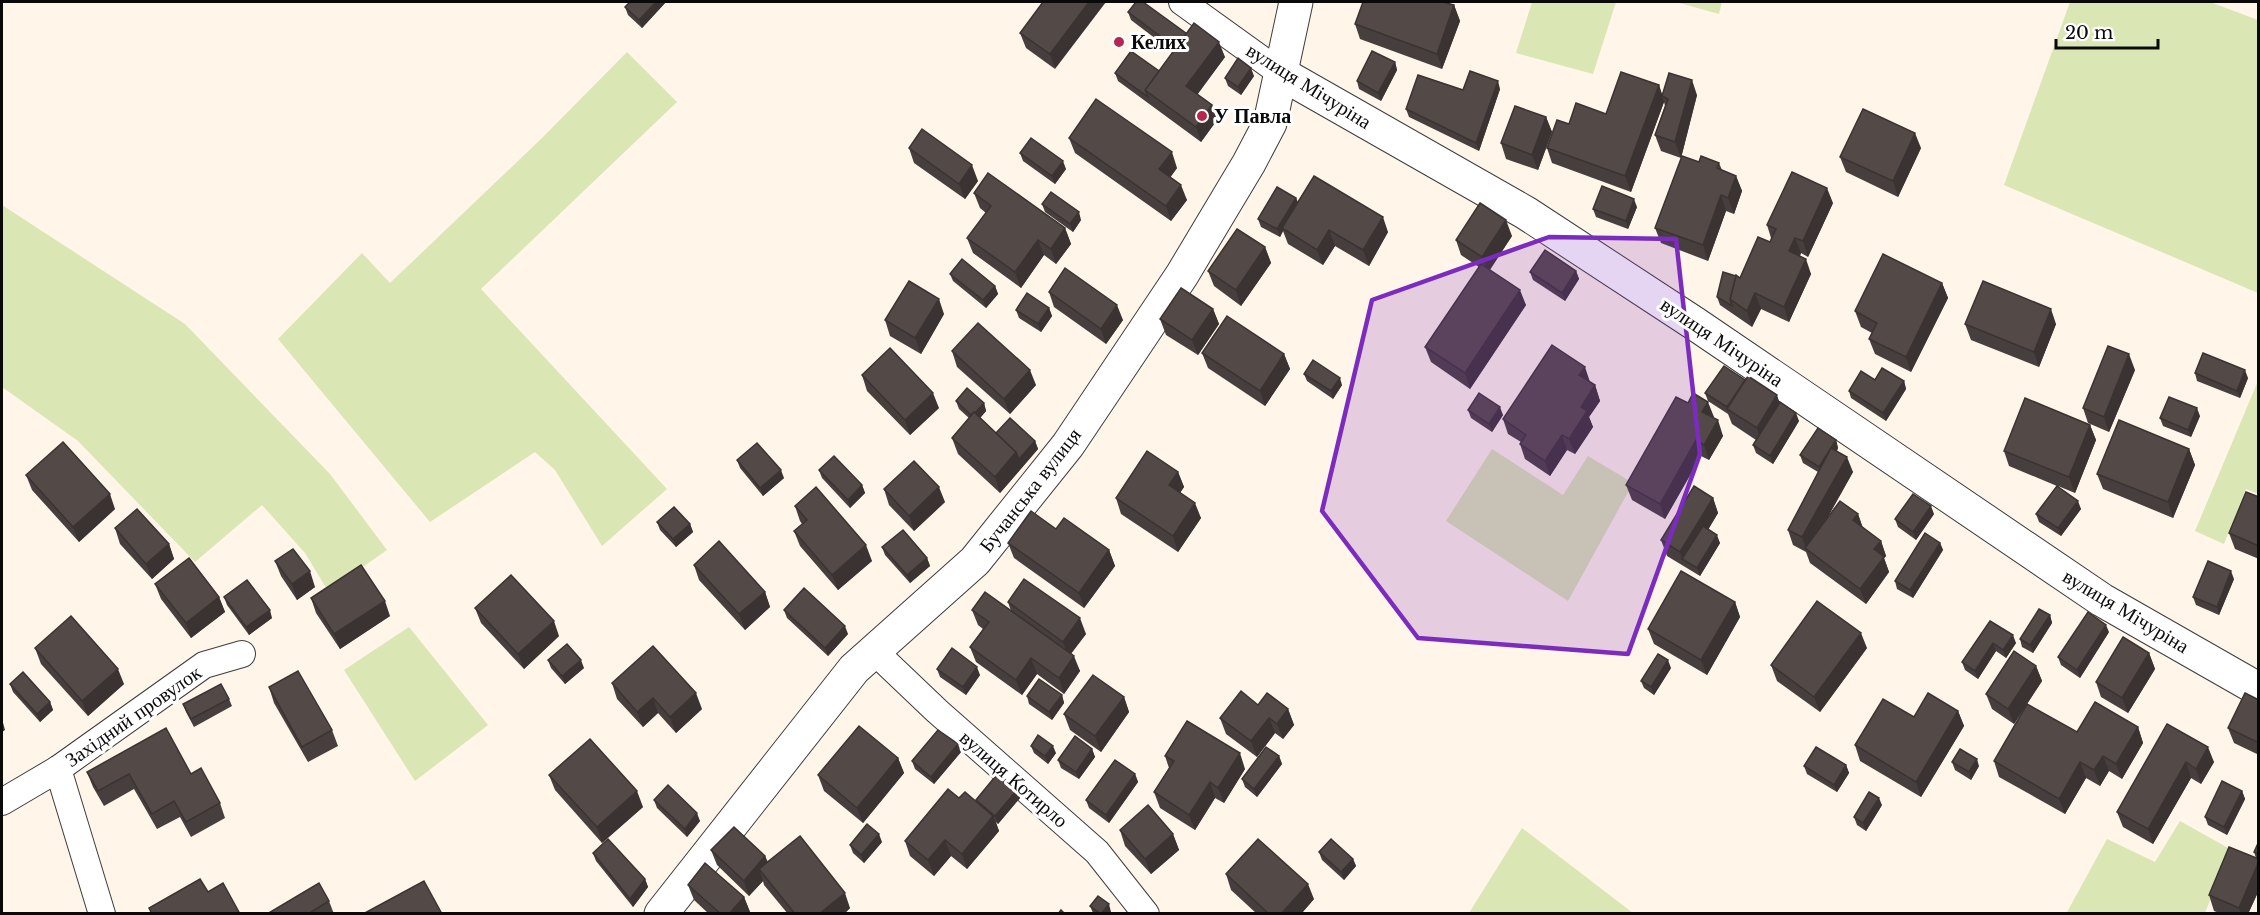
<svg xmlns="http://www.w3.org/2000/svg" width="2260" height="915" font-family="'Libre Baskerville',serif">
  <style>
    .green { fill: #dae7b4 }
    .lines { fill: none; stroke-linecap: round; stroke-linejoin: round }
    .minor-casing { stroke: #3d3d3d; stroke-width: 28 }
    .tertiary-casing { stroke: #3d3d3d; stroke-width: 35 }
    .minor { stroke: #fff; stroke-width: 26 }
    .tertiary { stroke: #fff; stroke-width: 33 }
    .wall { fill: #473f3d }
    .shaded-wall { fill: #3a3332 }
    .building { fill: #534947; stroke: #3a3332; stroke-width: 1.5 }
    .marked { fill: #7b2cbf; fill-opacity: 0.2; stroke: #7b2cbf; stroke-width: 4.5; stroke-linejoin: round }
    .poi-dot { fill: #b6274f; stroke: #fff; stroke-width: 2 }
    .labels { text-anchor: middle; stroke-width: 6; stroke-linejoin: round; paint-order: stroke }
    .poi-label { font-size: 20px; font-weight: bold; fill: #0a0a0a; stroke: #fff; text-anchor: start }
    .street-label { font-size: 20px; fill: #0a0a0a; stroke: #fff }
  </style>
  <rect width="100%" height="100%" fill="#fff5e8"/>
  <g class="green">
    <path d="M1532,2h84l-23,72 -77,-21z"/>
    <path d="M1676,2h46l-3,12z"/>
    <path d="M2070,2h140l48,18v273l-254,-108z"/>
    <path d="M627,52l50,50 -196,187 186,200 -65,57 -47,-76 -20,-18 -105,70 -152,-183 84,-86 28,30 153,-146z"/>
    <path d="M2,205l183,119 145,150 57,76 -59,41 -23,-38 -43,-48 -67,57 -117,-121 -76,-54z"/>
    <path d="M2258,381v113l-12,-5 -22,55 -29,-13z"/>
    <path d="M1492,449l71,46 25,-39 45,27 -65,118 -122,-80z"/>
    <path d="M409,627l79,98 -73,56 -71,-111z"/>
    <path d="M2180,821l50,28 -25,64 -139,1 41,-75 48,23z"/>
    <path d="M1522,828l111,85h-164z"/>
  </g>
  <g class="lines">
    <g class="minor-casing">
      <g id="minor">
        <path d="M1182,2l100,72"/>
        <path d="M874,651l63,60 160,141 49,62"/>
        <path d="M58,769l44,145"/>
        <path d="M2,802l56,-33 146,-104 38,-11"/>
      </g>
    </g>
    <g class="tertiary-casing">
      <g id="tertiary">
        <path d="M1282,74l244,139 168,110 408,277 156,89"/>
        <path d="M661,914l193,-245 121,-108 93,-116 114,-170 67,-112 21,-40 26,-121"/>
      </g>
    </g>
    <use href="#minor" class="minor"/>
    <use href="#tertiary" class="tertiary"/>
  </g>
  <g class="wall">
    <path d="M630,2h36l-24,26 -14,-13 -3,-8z"/>
    <path d="M1043,2l12,67 -29,-21 -6,-15z"/>
    <path d="M1454,5l6,16 -18,48 -82,-30 -5,-15z"/>
    <path d="M1128,12l59,22 38,23 -28,37 15,11 5,15 -16,22 -83,-61 -3,-8 44,-2 14,-19 -42,-32z"/>
    <path d="M1395,62l2,8 -16,31 -22,-12 -2,-8z"/>
    <path d="M1254,76l-13,19 -13,-9 -3,-8z"/>
    <path d="M1659,85l3,10h35l-16,63 -20,-7 -6,-16 10,-29 -1,-4 -33,90 -79,-29 -5,-15 22,-24 37,-10z"/>
    <path d="M1500,89l-21,62 -70,-34 -3,-8 57,-19z"/>
    <path d="M1546,117l6,15 -14,38 -32,-11 -5,-16z"/>
    <path d="M1069,138l108,30 -7,9 17,23 -16,21 -96,-68z"/>
    <path d="M909,148l69,33 -13,18 -51,-36z"/>
    <path d="M1921,148l-23,49 -52,-25 -6,-15z"/>
    <path d="M1020,153l46,16 -11,15 -32,-23z"/>
    <path d="M1699,162l20,1 3,7 14,6 6,15 -8,23 -8,-3 -18,50 -47,-18 -6,-15z"/>
    <path d="M974,193l91,35 6,16 -15,20 -12,-9 -23,33 -48,-35 -6,-15 19,-25 -6,-5z"/>
    <path d="M1296,198l2,4 90,30 -19,34 -34,-20 -12,19 -35,-21 -5,-13 -3,6 -19,-10 -3,-8z"/>
    <path d="M1833,203l-25,54 -7,-4 -1,3 11,18 -22,48 -28,-13 -9,18 -32,-22 -3,-8 23,-19 30,-36 1,-4 -4,-13z"/>
    <path d="M1042,204l39,16 -8,12 -28,-20z"/>
    <path d="M1637,207l-9,22 -32,-12 -3,-8z"/>
    <path d="M1512,236l-22,34 36,35 -56,84 -39,-27 -6,-15 54,-80 -18,-12 -5,-15z"/>
    <path d="M1265,247l6,16 -30,43 -27,-20 -6,-15z"/>
    <path d="M1576,271l3,8 -14,22 -32,-21 -3,-8z"/>
    <path d="M950,274l45,12 3,8 -12,14 -33,-27z"/>
    <path d="M1942,283l6,15 -37,74 -36,-18 -6,-15 3,-6 -11,-6 -6,-16z"/>
    <path d="M1049,292l74,28 -17,24 -52,-37z"/>
    <path d="M1049,308l3,8 -11,16 -22,-14 -3,-8z"/>
    <path d="M1213,309l6,15 -21,31 -32,-20 -6,-16z"/>
    <path d="M944,314l-23,40 -31,-18 -5,-16z"/>
    <path d="M1965,324h91l-17,43 -68,-27z"/>
    <path d="M952,351l84,34 -26,29 -53,-47z"/>
    <path d="M1202,353l82,1 6,15 -25,37 -57,-38z"/>
    <path d="M2135,370l-26,62 -21,-9 -5,-15z"/>
    <path d="M2195,373l53,5 -8,20 -43,-17z"/>
    <path d="M1304,374l38,11 -9,14 -26,-18z"/>
    <path d="M862,375l77,33 -29,27 -43,-44z"/>
    <path d="M1875,380l29,1 2,8 -20,32 -35,-23 -2,-7z"/>
    <path d="M1590,382l5,3 5,16 -11,16 4,10 -18,27 -8,-4 -17,26 -25,-17 -5,-15 1,-2 -13,-8 -5,-15z"/>
    <path d="M1705,393l75,9 19,19 -26,43 -17,-11 -3,-8 3,-5 -24,-16 -4,-10 -20,-13z"/>
    <path d="M956,401l28,2 2,8 -6,7 16,15 39,8 3,8 -38,44 -42,-39 -6,-16 17,-20 -10,-9z"/>
    <path d="M1468,410l35,5 -11,17 -21,-14z"/>
    <path d="M2200,416l-9,21 -28,-11 -3,-8z"/>
    <path d="M1714,417l-1,1 10,18 -14,24 -8,-4 -36,63 -33,-19 -6,-15z"/>
    <path d="M2090,425l6,15 -21,53 -17,-7 23,23 -20,27 -22,-14 -3,-8 21,-28 -48,-20 -5,-15z"/>
    <path d="M1836,440l2,8 -1,3 16,21 -26,46 31,-4 5,14 18,13 5,15 -2,2 5,14 -23,32 -56,-41 -4,-11 -13,-7 -5,-15 30,-58 -15,-9 -3,-8z"/>
    <path d="M2189,449l6,16 -22,53 -70,-29 -6,-15z"/>
    <path d="M737,460l47,18 -21,18 -23,-28z"/>
    <path d="M819,470l43,15 3,8 -15,15 -28,-30z"/>
    <path d="M1178,472l6,15 -4,6 21,25 -23,34 -57,-38 -5,-16z"/>
    <path d="M26,475l89,34 -36,33 -47,-52z"/>
    <path d="M884,489l61,13 -31,29 -25,-26z"/>
    <path d="M2259,497v62l-24,-10 -6,-16z"/>
    <path d="M1713,498l5,15 -10,17 12,13 -20,33 -33,-20 -6,-16z"/>
    <path d="M795,506l77,55 -34,29 -38,-44 -6,-15 8,-7 -2,-3z"/>
    <path d="M1934,514l-18,26 -18,-13 -3,-8z"/>
    <path d="M657,522l33,2 3,8 -17,15 -16,-17z"/>
    <path d="M115,528l54,16 5,15 -22,20 -32,-35z"/>
    <path d="M1008,543l101,7 6,16 -31,42 -70,-50z"/>
    <path d="M1940,543l3,7 -30,48 -16,-9 -2,-8z"/>
    <path d="M882,547l45,11 3,8 -20,17 -25,-28z"/>
    <path d="M275,561l40,26 -18,13 -16,-24z"/>
    <path d="M694,565l71,27 5,15 -25,23 -46,-50z"/>
    <path d="M2234,579l-15,36 -23,-10 -3,-8z"/>
    <path d="M155,584l64,13 6,15 -34,26 -30,-39z"/>
    <path d="M224,597l48,21 -23,17 -22,-30z"/>
    <path d="M311,598l79,18 -50,33 -24,-36z"/>
    <path d="M1008,602l78,32 -15,20 9,17 -16,23 -27,-20 -15,21 -46,-33 -6,-15 13,-18 -5,-4 -6,-15 39,1z"/>
    <path d="M1735,602l5,15 -33,58 -53,-31 -6,-15z"/>
    <path d="M475,608l84,28 -35,33 -43,-46z"/>
    <path d="M784,610l64,24 -20,22 -41,-38z"/>
    <path d="M2050,615l2,8 -19,30 -11,-6 -2,-8z"/>
    <path d="M1990,621l26,22 -10,15 -10,-7 -18,28 -13,-9 -3,-8z"/>
    <path d="M2109,632l-29,46 -19,-13 -3,-8z"/>
    <path d="M35,648l89,36 -36,32 -47,-52z"/>
    <path d="M1867,648l-47,64 -43,-31 -6,-16z"/>
    <path d="M2149,653l6,16 -27,44 -27,-16 -5,-15z"/>
    <path d="M548,660l36,8 -19,16 -14,-16z"/>
    <path d="M2036,666l6,15 -28,43 -22,-15 -6,-15z"/>
    <path d="M1671,668l-17,27 -10,-7 -3,-7z"/>
    <path d="M937,669l43,6 -14,20 -26,-18z"/>
    <path d="M612,683l90,26 -26,24 -18,-20 -15,14 -26,-28z"/>
    <path d="M10,684l40,18 3,8 -13,12 -27,-30z"/>
    <path d="M269,687l63,43 6,16 -30,16 -34,-59z"/>
    <path d="M1062,695l2,8 -12,17 -23,-16 -2,-8z"/>
    <path d="M1124,697l5,15 -28,40 -31,-22 -6,-16z"/>
    <path d="M229,699l3,7 -38,21 -8,-15 -3,-8z"/>
    <path d="M2259,700v55l-25,-12 -6,-15z"/>
    <path d="M1258,705l30,4 6,16 -11,14 -8,-6 -18,24 -31,-23 -6,-16z"/>
    <path d="M1958,711l6,15 -43,71 -61,-36 -5,-16 59,-28z"/>
    <path d="M2167,724l47,38 -13,22 -10,-6 -38,66 -30,-17 -6,-15z"/>
    <path d="M2138,727l5,16 -21,36 -13,-8 -9,15 -14,-8 -21,36 -66,-37 -5,-16 83,-29z"/>
    <path d="M1031,746l25,7 -8,11 -14,-11z"/>
    <path d="M1092,749l3,8 -16,22 -18,-11 -3,-8z"/>
    <path d="M961,752l-27,32 -19,-15 -3,-8z"/>
    <path d="M1165,756l80,13 -21,34 -9,-5 -20,32 -35,-22 -6,-16 15,-24z"/>
    <path d="M1279,756l3,8 -25,33 -12,-10 -3,-8z"/>
    <path d="M898,758l6,15 -41,50 -39,-32 -6,-16z"/>
    <path d="M1952,762l27,4 -8,14 -16,-10z"/>
    <path d="M1846,765l3,8 -12,19 -30,-18 -3,-8z"/>
    <path d="M87,772l104,2 29,29 5,15 -34,19 -11,-20 -23,12 -23,-40 -30,17 -11,-19z"/>
    <path d="M1135,774l3,8 -29,41 -20,-15 -3,-8z"/>
    <path d="M549,775l94,32 -41,36 -47,-53z"/>
    <path d="M1017,790l3,8 -22,26 -2,-2 3,9 -32,38 -16,-13 -17,20 -24,-20 -5,-15 54,-43 17,3z"/>
    <path d="M2242,791l3,8 -18,36 -19,-10 -3,-8z"/>
    <path d="M654,800l46,21 -13,16 -30,-29z"/>
    <path d="M1882,805l-16,26 -9,-6 -3,-8z"/>
    <path d="M1120,830l53,4 6,16 -28,24 -26,-28z"/>
    <path d="M2259,841v49l-11,24h-26l-8,-3 -5,-16 47,-37 -2,-6z"/>
    <path d="M882,842l-18,21 -11,-10 -3,-8z"/>
    <path d="M711,850l54,6 3,6 82,46 -6,6h-56l-24,-29 -1,-4 -14,15 -32,-31z"/>
    <path d="M1319,852l34,7 3,7 -12,14 -22,-20z"/>
    <path d="M593,853l52,26 3,8 -15,20 -37,-46z"/>
    <path d="M1226,874l88,25 -13,15h-44l-26,-24z"/>
    <path d="M688,885l56,12 6,15 -1,2h-40l-15,-14z"/>
    <path d="M329,901l5,13h-67z"/>
    <path d="M1090,906l21,6 -1,2 -17,-1z"/>
  </g>
  <g class="shaded-wall">
    <path d="M656,2h10l-24,26 -3,-8z"/>
    <path d="M1089,2h17l-51,67 -5,-15z"/>
    <path d="M1454,5l6,16 -18,48 -5,-15z"/>
    <path d="M1219,42l6,15 -33,45 -6,-16z"/>
    <path d="M1395,62l2,8 -16,31 -3,-8z"/>
    <path d="M1251,68l3,8 -13,19 -3,-8z"/>
    <path d="M1692,80l5,15 -16,63 -6,-16z"/>
    <path d="M1498,81l2,8 -21,62 -3,-8z"/>
    <path d="M1659,85l4,12 -1,-1 2,6 -33,90 -6,-16z"/>
    <path d="M1212,105l5,15 -16,22 -5,-15z"/>
    <path d="M1546,117l6,15 -14,38 -6,-15z"/>
    <path d="M1915,133l6,15 -23,49 -5,-16z"/>
    <path d="M1172,152l5,16 -12,17 -6,-16z"/>
    <path d="M1063,161l3,8 -11,15 -3,-8z"/>
    <path d="M972,165l6,16 -13,18 -6,-15z"/>
    <path d="M1736,176l6,15 -8,23 -6,-16z"/>
    <path d="M1181,185l6,15 -16,21 -5,-15z"/>
    <path d="M1827,188l6,15 -25,54 -5,-16z"/>
    <path d="M1721,195l5,16 -18,50 -5,-16z"/>
    <path d="M1296,198l3,8 -17,22 1,3 -3,6 -3,-8z"/>
    <path d="M1634,199l3,8 -9,22 -2,-8z"/>
    <path d="M1079,212l2,8 -8,12 -3,-8z"/>
    <path d="M1383,217l5,15 -19,34 -6,-16z"/>
    <path d="M1506,220l6,16 -24,36 -6,-15z"/>
    <path d="M1065,228l6,16 -15,20 -5,-15z"/>
    <path d="M1329,230l6,16 -12,19 -6,-15z"/>
    <path d="M1795,238l6,15 -6,13 -6,-15z"/>
    <path d="M1038,240l6,15 -23,33 -6,-16z"/>
    <path d="M1265,247l6,16 -30,43 -5,-16z"/>
    <path d="M1806,259l5,15 -22,48 -5,-15z"/>
    <path d="M1576,271l3,8 -14,22 -3,-8z"/>
    <path d="M1942,283l6,15 -37,74 -5,-15z"/>
    <path d="M995,286l3,8 -12,14 -3,-8z"/>
    <path d="M1520,290l6,15 -56,84 -5,-16z"/>
    <path d="M1755,293l6,16 -9,18 -5,-16z"/>
    <path d="M939,299l5,15 -23,40 -6,-16z"/>
    <path d="M1117,305l6,15 -17,24 -5,-15z"/>
    <path d="M1049,308l3,8 -11,16 -3,-8z"/>
    <path d="M1213,309l6,15 -21,31 -6,-15z"/>
    <path d="M2051,309l5,15 -17,43 -5,-15z"/>
    <path d="M1284,354l6,15 -25,37 -5,-15z"/>
    <path d="M2129,354l6,16 -26,62 -5,-15z"/>
    <path d="M1585,367l5,15 -11,-7z"/>
    <path d="M1030,370l6,15 -26,29 -6,-15z"/>
    <path d="M2245,370l3,8 -8,20 -3,-7z"/>
    <path d="M1340,378l2,7 -9,14 -2,-8z"/>
    <path d="M1904,381l2,8 -20,32 -3,-8z"/>
    <path d="M1595,385l5,16 -11,16 4,10 -18,27 -6,-15 12,-32z"/>
    <path d="M933,393l6,15 -29,27 -5,-15z"/>
    <path d="M1777,395l5,15 -20,34 -5,-16z"/>
    <path d="M1708,402l6,15 -6,10 -6,-15z"/>
    <path d="M984,403l2,8 -11,13 -3,-8z"/>
    <path d="M1500,407l3,8 -11,17 -3,-8z"/>
    <path d="M2197,408l3,8 -9,21 -3,-7z"/>
    <path d="M1796,413l3,8 -26,43 -3,-8z"/>
    <path d="M1718,420l5,16 -14,24 -5,-15z"/>
    <path d="M2090,425l6,15 -21,53 -6,-16z"/>
    <path d="M1562,435l5,15 -17,26 -5,-15z"/>
    <path d="M1696,440l5,16 -36,63 -5,-15z"/>
    <path d="M1836,440l2,8 -16,27 -3,-8z"/>
    <path d="M1035,441l3,8 -38,44 -5,-16 21,-25z"/>
    <path d="M2189,449l6,16 -22,53 -5,-16z"/>
    <path d="M1847,457l6,15 -44,79 -2,-1 -5,-13z"/>
    <path d="M781,470l3,8 -21,18 -3,-8z"/>
    <path d="M1178,472l6,15 -10,14 -5,-16z"/>
    <path d="M862,485l3,8 -15,15 -2,-8z"/>
    <path d="M939,487l6,15 -31,29 -5,-15z"/>
    <path d="M110,494l5,15 -36,33 -6,-15z"/>
    <path d="M1713,498l5,15 -30,49 -6,-3 -2,-7z"/>
    <path d="M2078,501l3,8 -20,27 -3,-8z"/>
    <path d="M1195,503l6,15 -23,34 -5,-16z"/>
    <path d="M1931,506l3,8 -18,26 -3,-8z"/>
    <path d="M1858,514l5,15 -10,-9z"/>
    <path d="M690,524l3,8 -17,15 -3,-8z"/>
    <path d="M1717,535l3,8 -20,33 -3,-8z"/>
    <path d="M1881,541l5,15 -2,2 5,14 -23,32 -6,-15 14,-40z"/>
    <path d="M1940,543l3,7 -30,48 -3,-8z"/>
    <path d="M169,544l5,15 -22,20 -6,-15z"/>
    <path d="M866,545l6,16 -34,29 -6,-15z"/>
    <path d="M1109,550l6,16 -31,42 -5,-15z"/>
    <path d="M927,558l3,8 -20,17 -3,-8z"/>
    <path d="M310,571l5,16 -18,13 -5,-16z"/>
    <path d="M2231,571l3,8 -15,36 -2,-8z"/>
    <path d="M765,592l5,15 -25,23 -6,-16z"/>
    <path d="M219,597l6,15 -34,26 -5,-15z"/>
    <path d="M385,601l5,15 -50,33 -6,-15z"/>
    <path d="M1735,602l5,15 -33,58 -6,-15z"/>
    <path d="M270,610l2,8 -23,17 -3,-8z"/>
    <path d="M2050,615l2,8 -19,30 -3,-8z"/>
    <path d="M1080,618l6,16 -18,23 -5,-15z"/>
    <path d="M554,621l5,15 -35,33 -6,-15z"/>
    <path d="M2106,625l3,7 -29,46 -3,-8z"/>
    <path d="M845,626l3,8 -20,22 -3,-8z"/>
    <path d="M1861,633l6,15 -47,64 -6,-15z"/>
    <path d="M2013,635l3,8 -10,15 -3,-8z"/>
    <path d="M1993,643l3,8 -18,28 -3,-8z"/>
    <path d="M2149,653l6,16 -27,44 -6,-15z"/>
    <path d="M1074,656l6,15 -16,23 -5,-16z"/>
    <path d="M1031,658l6,16 -15,21 -6,-15z"/>
    <path d="M581,660l3,8 -19,16 -3,-8z"/>
    <path d="M1668,660l3,8 -17,27 -3,-8z"/>
    <path d="M2036,666l6,15 -28,43 -6,-15z"/>
    <path d="M977,667l3,8 -14,20 -3,-8z"/>
    <path d="M118,669l6,15 -36,32 -6,-15z"/>
    <path d="M696,693l6,16 -26,24 -6,-16z"/>
    <path d="M1062,695l2,8 -12,17 -3,-8z"/>
    <path d="M1124,697l5,15 -28,40 -6,-16z"/>
    <path d="M653,698l5,15 -15,14 -6,-15z"/>
    <path d="M50,702l3,8 -13,12 -3,-8z"/>
    <path d="M1288,709l6,16 -11,14 -6,-15z"/>
    <path d="M1958,711l6,15 -43,71 -5,-15z"/>
    <path d="M1269,718l6,15 -18,24 -6,-16z"/>
    <path d="M2,719l3,11 -3,2z"/>
    <path d="M2138,727l5,16 -21,36 -6,-15z"/>
    <path d="M958,744l3,8 -27,32 -3,-7z"/>
    <path d="M1053,746l3,7 -8,11 -3,-8z"/>
    <path d="M2208,747l6,15 -13,22 -5,-15z"/>
    <path d="M1092,749l3,8 -16,22 -3,-7z"/>
    <path d="M1240,753l5,16 -21,34 -6,-15z"/>
    <path d="M1279,756l3,8 -25,33 -3,-8z"/>
    <path d="M2103,756l6,15 -9,15 -6,-16z"/>
    <path d="M898,758l6,15 -41,50 -6,-15z"/>
    <path d="M1977,759l2,7 -8,14 -2,-8z"/>
    <path d="M2080,762l6,16 -21,36 -6,-15z"/>
    <path d="M2186,762l5,16 -38,66 -5,-15z"/>
    <path d="M1846,765l3,8 -12,19 -3,-7z"/>
    <path d="M1135,774l3,8 -29,41 -3,-8z"/>
    <path d="M1210,782l5,16 -20,32 -6,-15z"/>
    <path d="M1017,790l3,8 -22,26 -3,-8z"/>
    <path d="M637,791l6,16 -41,36 -5,-16z"/>
    <path d="M2242,791l3,8 -18,36 -3,-8z"/>
    <path d="M1879,798l3,7 -16,26 -3,-8z"/>
    <path d="M697,813l3,8 -13,16 -2,-8z"/>
    <path d="M993,816l6,15 -32,38 -5,-15z"/>
    <path d="M879,834l3,8 -18,21 -3,-8z"/>
    <path d="M1173,834l6,16 -28,24 -6,-15z"/>
    <path d="M945,840l6,16 -17,20 -6,-16z"/>
    <path d="M765,856l6,16 -12,-3 4,12 -14,15 -5,-15z"/>
    <path d="M1353,859l3,7 -12,14 -3,-8z"/>
    <path d="M2259,861v29l-11,24h-7l-2,-6z"/>
    <path d="M645,879l3,8 -15,20 -3,-8z"/>
    <path d="M1308,884l6,15 -13,15h-20z"/>
    <path d="M845,893l5,15 -6,6h-25z"/>
    <path d="M744,897l6,15 -1,2h-20z"/>
    <path d="M1109,904l2,8 -1,2h-9z"/>
  </g>
  <g class="building">
    <path d="M630,2h26l-17,18 -14,-13z"/>
    <path d="M1043,2h46l-39,52 -30,-21z"/>
    <path d="M1136,2h7l44,32 -11,14 -48,-36z"/>
    <path d="M1363,2h80l11,3 -17,49 -82,-30z"/>
    <path d="M1194,23l25,19 -33,44 26,19 -16,22 -51,-37z"/>
    <path d="M1131,51l28,20 -14,19 3,7 -33,-24z"/>
    <path d="M1372,51l23,11 -17,31 -21,-12z"/>
    <path d="M1238,58l13,10 -13,19 -13,-9z"/>
    <path d="M1470,71l28,10 -22,62 -70,-34 12,-34 45,15z"/>
    <path d="M1621,72l38,13 -34,91 -78,-28 10,-28 12,4 7,-21 30,11z"/>
    <path d="M1669,73l23,7 -17,62 -20,-7 13,-36 -6,-3z"/>
    <path d="M1096,99l76,53 -13,17 22,16 -15,21 -97,-68z"/>
    <path d="M1515,106l31,11 -14,38 -31,-12z"/>
    <path d="M1863,109l52,24 -22,48 -53,-24z"/>
    <path d="M922,129l50,36 -13,19 -50,-36z"/>
    <path d="M1031,138l32,23 -11,15 -32,-23z"/>
    <path d="M1682,156l17,6 2,-6 18,7 -2,5 19,8 -8,22 -7,-3 -18,50 -48,-17z"/>
    <path d="M1792,172l35,16 -24,53 -8,-3 -6,13 17,8 -22,48 -29,-14 -8,18 -17,-12 6,-24 4,3 18,-41 12,5 6,-13 -9,-4z"/>
    <path d="M988,173l77,55 -14,21 -13,-9 -23,32 -48,-34 24,-32 -17,-13z"/>
    <path d="M1314,176l69,41 -20,33 -34,-20 -12,20 -35,-22z"/>
    <path d="M1602,186l32,13 -8,22 -33,-12z"/>
    <path d="M1277,187l19,11 -19,31 -19,-10z"/>
    <path d="M1051,192l28,20 -9,12 -28,-20z"/>
    <path d="M1480,203l26,17 -24,37 -26,-17z"/>
    <path d="M1237,229l28,18 -29,43 -28,-19z"/>
    <path d="M1545,250l31,21 -14,22 -32,-21z"/>
    <path d="M1883,254l59,29 -36,74 -37,-18 8,-16 -22,-12z"/>
    <path d="M962,259l33,27 -12,14 -33,-26z"/>
    <path d="M1481,264l39,26 -55,83 -40,-26z"/>
    <path d="M1065,268l52,37 -16,24 -52,-37z"/>
    <path d="M1723,272l13,4 -6,23 2,7 -15,-9z"/>
    <path d="M909,281l30,18 -24,39 -30,-18z"/>
    <path d="M1983,281l68,28 -17,43 -69,-28z"/>
    <path d="M1181,288l32,21 -21,31 -32,-21z"/>
    <path d="M1027,293l22,15 -11,16 -22,-14z"/>
    <path d="M1227,316l57,38 -24,37 -58,-38z"/>
    <path d="M978,323l52,47 -26,29 -52,-48z"/>
    <path d="M1552,345l33,22 -6,8 16,10 -14,22 6,4 -18,28 -7,-4 -17,26 -25,-17 6,-9 -23,-16z"/>
    <path d="M2108,346l21,8 -25,63 -21,-9z"/>
    <path d="M890,348l43,45 -28,27 -43,-45z"/>
    <path d="M2203,353l42,17 -8,21 -42,-18z"/>
    <path d="M1313,360l27,18 -9,13 -27,-17z"/>
    <path d="M1724,366l21,14 -18,27 -22,-14z"/>
    <path d="M1882,368l22,13 -21,32 -34,-22 12,-20 14,9z"/>
    <path d="M1748,376l29,19 -20,33 -30,-19z"/>
    <path d="M967,388l17,15 -9,10 -1,-1 -3,3 -15,-14z"/>
    <path d="M1479,393l21,14 -11,17 -21,-14z"/>
    <path d="M1693,393l15,9 -6,10 16,8 -14,25 -8,-5 -36,64 -34,-19 50,-88 12,6z"/>
    <path d="M2169,397l28,11 -9,22 -28,-12z"/>
    <path d="M2025,398l65,27 -21,52 -65,-26z"/>
    <path d="M1780,402l16,11 -26,43 -17,-11z"/>
    <path d="M974,412l42,40 -21,25 -43,-39z"/>
    <path d="M1010,418l25,23 -16,18 -3,-7 -20,-19z"/>
    <path d="M2119,420l70,29 -21,53 -71,-28z"/>
    <path d="M1818,428l18,12 -17,27 -19,-12z"/>
    <path d="M63,442l47,52 -37,33 -47,-52z"/>
    <path d="M757,443l24,27 -21,18 -23,-28z"/>
    <path d="M1831,448l16,9 -45,80 -14,-7z"/>
    <path d="M1147,451l31,21 -9,13 26,18 -22,33 -57,-38z"/>
    <path d="M834,456l28,29 -14,15 -29,-30z"/>
    <path d="M914,461l25,26 -30,29 -25,-27z"/>
    <path d="M1694,486l19,12 -33,54 -19,-12z"/>
    <path d="M2057,486l21,15 -20,27 -22,-14z"/>
    <path d="M816,487l50,58 -34,30 -38,-44 13,-11 -12,-14z"/>
    <path d="M2246,492l13,5v49l-30,-13z"/>
    <path d="M1913,494l18,12 -18,26 -18,-13z"/>
    <path d="M1840,501l18,13 -5,6 28,21 -7,8 10,8 -24,32 -55,-41z"/>
    <path d="M674,507l16,17 -17,15 -16,-17z"/>
    <path d="M137,509l32,35 -23,20 -31,-36z"/>
    <path d="M1031,511l25,18 8,-11 45,32 -30,43 -71,-50z"/>
    <path d="M1703,526l14,9 -20,33 -15,-9z"/>
    <path d="M903,530l24,28 -20,17 -25,-28z"/>
    <path d="M1925,533l15,10 -30,47 -15,-9z"/>
    <path d="M719,541l46,51 -26,22 -45,-49z"/>
    <path d="M293,549l17,22 -18,13 -17,-23z"/>
    <path d="M189,558l30,39 -33,26 -31,-39z"/>
    <path d="M2208,561l23,10 -14,36 -24,-10z"/>
    <path d="M361,565l24,36 -51,33 -23,-36z"/>
    <path d="M1681,571l54,31 -34,58 -53,-31z"/>
    <path d="M511,575l43,46 -36,33 -43,-46z"/>
    <path d="M1024,579l56,39 -17,24 -55,-40z"/>
    <path d="M247,580l23,30 -24,17 -22,-30z"/>
    <path d="M804,588l41,38 -20,22 -41,-38z"/>
    <path d="M985,592l89,64 -15,22 -28,-20 -15,22 -46,-33 19,-25 -17,-12z"/>
    <path d="M1817,601l44,32 -47,64 -43,-32z"/>
    <path d="M2039,609l11,6 -20,30 -10,-6z"/>
    <path d="M2088,612l18,13 -29,45 -19,-13z"/>
    <path d="M71,616l47,53 -36,32 -47,-53z"/>
    <path d="M1990,621l23,14 -10,15 -10,-7 -18,28 -13,-9z"/>
    <path d="M2123,637l26,16 -27,45 -26,-16z"/>
    <path d="M567,644l14,16 -19,16 -14,-16z"/>
    <path d="M653,646l43,47 -26,24 -17,-19 -16,14 -25,-29z"/>
    <path d="M952,648l25,19 -14,20 -26,-18z"/>
    <path d="M2014,651l22,15 -28,43 -22,-15z"/>
    <path d="M1658,654l10,6 -17,27 -10,-6z"/>
    <path d="M298,671l34,59 -30,17 -33,-60z"/>
    <path d="M23,672l27,30 -13,12 -27,-30z"/>
    <path d="M1093,675l31,22 -29,39 -31,-22z"/>
    <path d="M1039,679l23,16 -13,17 -22,-16z"/>
    <path d="M221,684l8,15 -38,20 -8,-15z"/>
    <path d="M1241,691l17,14 9,-12 21,16 -11,15 -8,-6 -18,23 -31,-23z"/>
    <path d="M1928,693l30,18 -42,71 -61,-37 28,-46 31,18z"/>
    <path d="M2245,693l14,7v43l-31,-15z"/>
    <path d="M2095,702l43,25 -22,37 -13,-8 -9,14 -14,-8 -21,37 -65,-38 33,-57 50,28z"/>
    <path d="M1187,721l53,32 -22,35 -8,-6 -21,33 -35,-23 20,-31 -9,-5z"/>
    <path d="M2167,724l41,23 -12,22 -10,-7 -38,67 -31,-17z"/>
    <path d="M859,726l39,32 -41,50 -39,-33z"/>
    <path d="M166,728l25,46 10,-6 19,35 -34,19 -12,-21 -22,13 -23,-40 -31,17 -11,-19z"/>
    <path d="M938,730l20,14 -27,33 -19,-16z"/>
    <path d="M1038,735l15,11 -8,10 -14,-10z"/>
    <path d="M1075,736l17,13 -16,23 -18,-12z"/>
    <path d="M590,739l47,52 -40,36 -48,-52z"/>
    <path d="M1266,747l13,9 -25,33 -12,-10z"/>
    <path d="M1816,747l30,18 -12,20 -30,-19z"/>
    <path d="M1960,749l17,10 -8,13 -17,-10z"/>
    <path d="M1115,760l20,14 -29,41 -20,-15z"/>
    <path d="M998,773l19,17 -22,26 -19,-16z"/>
    <path d="M2222,781l20,10 -18,36 -19,-10z"/>
    <path d="M668,785l29,28 -12,16 -31,-29z"/>
    <path d="M948,789l11,9 6,-6 28,24 -31,38 -17,-14 -17,20 -23,-19z"/>
    <path d="M1869,792l10,6 -16,25 -9,-6z"/>
    <path d="M1148,805l25,29 -28,25 -25,-29z"/>
    <path d="M867,824l12,10 -18,21 -11,-10z"/>
    <path d="M734,827l31,29 -21,25 -33,-31z"/>
    <path d="M800,836l45,57 -26,21h-24l-36,-45z"/>
    <path d="M608,839l37,40 -15,20 -37,-46z"/>
    <path d="M1258,839l50,45 -27,30h-12l-43,-40z"/>
    <path d="M1331,839l22,20 -12,13 -22,-20z"/>
    <path d="M2259,841v13l-5,-2z"/>
    <path d="M2229,847l30,12v2l-20,47 -30,-13z"/>
    <path d="M705,863l39,34 -15,17h-8l-33,-29z"/>
    <path d="M200,879l8,13 15,-9 17,31h-88l-3,-6z"/>
    <path d="M424,881l18,33h-79z"/>
    <path d="M319,883l10,18 -21,13h-41z"/>
    <path d="M1098,896l11,8 -8,10 -11,-8z"/>
    <path d="M1061,910l4,4h-7z"/>
  </g>
  <path class="marked" d="M1549,237l127,2 24,215 -72,200 -210,-16 -96,-127 50,-211z"/>
  <g class="poi-dot">
    <circle cx="1119" cy="42" r="6"/>
    <circle cx="1202" cy="116" r="6"/>
  </g>
  <g class="labels">
    <g class="poi-label">
      <text x="1131" y="49">Келих</text>
      <text x="1214" y="123">У Павла</text>
    </g>
    <g class="street-label">
      <text transform="translate(1309 86) rotate(32)" y="7">вулиця Мічуріна</text>
      <text transform="translate(1722 342) rotate(34)" y="7">вулиця Мічуріна</text>
      <text transform="translate(1030 490) rotate(-52)" y="7">Бучанська вулиця</text>
      <text transform="translate(2126 611) rotate(31)" y="7">вулиця Мічуріна</text>
      <text transform="translate(133 716) rotate(-35)" y="7">Західний провулок</text>
      <text transform="translate(1014 779) rotate(41)" y="7">вулиця Котирло</text>
    </g>
  </g>
  <rect width="2260" height="915" fill="none" stroke="#0a0a0a" stroke-width="6"/>
  <path d="M2056 39v9h102v-9" fill="none" stroke="#0a0a0a" stroke-width="3"/>
  <text x="2065" y="39" font-size="18" fill="#0a0a0a" stroke="#ffffff" stroke-width="4.5" paint-order="stroke">20 m</text>
</svg>
